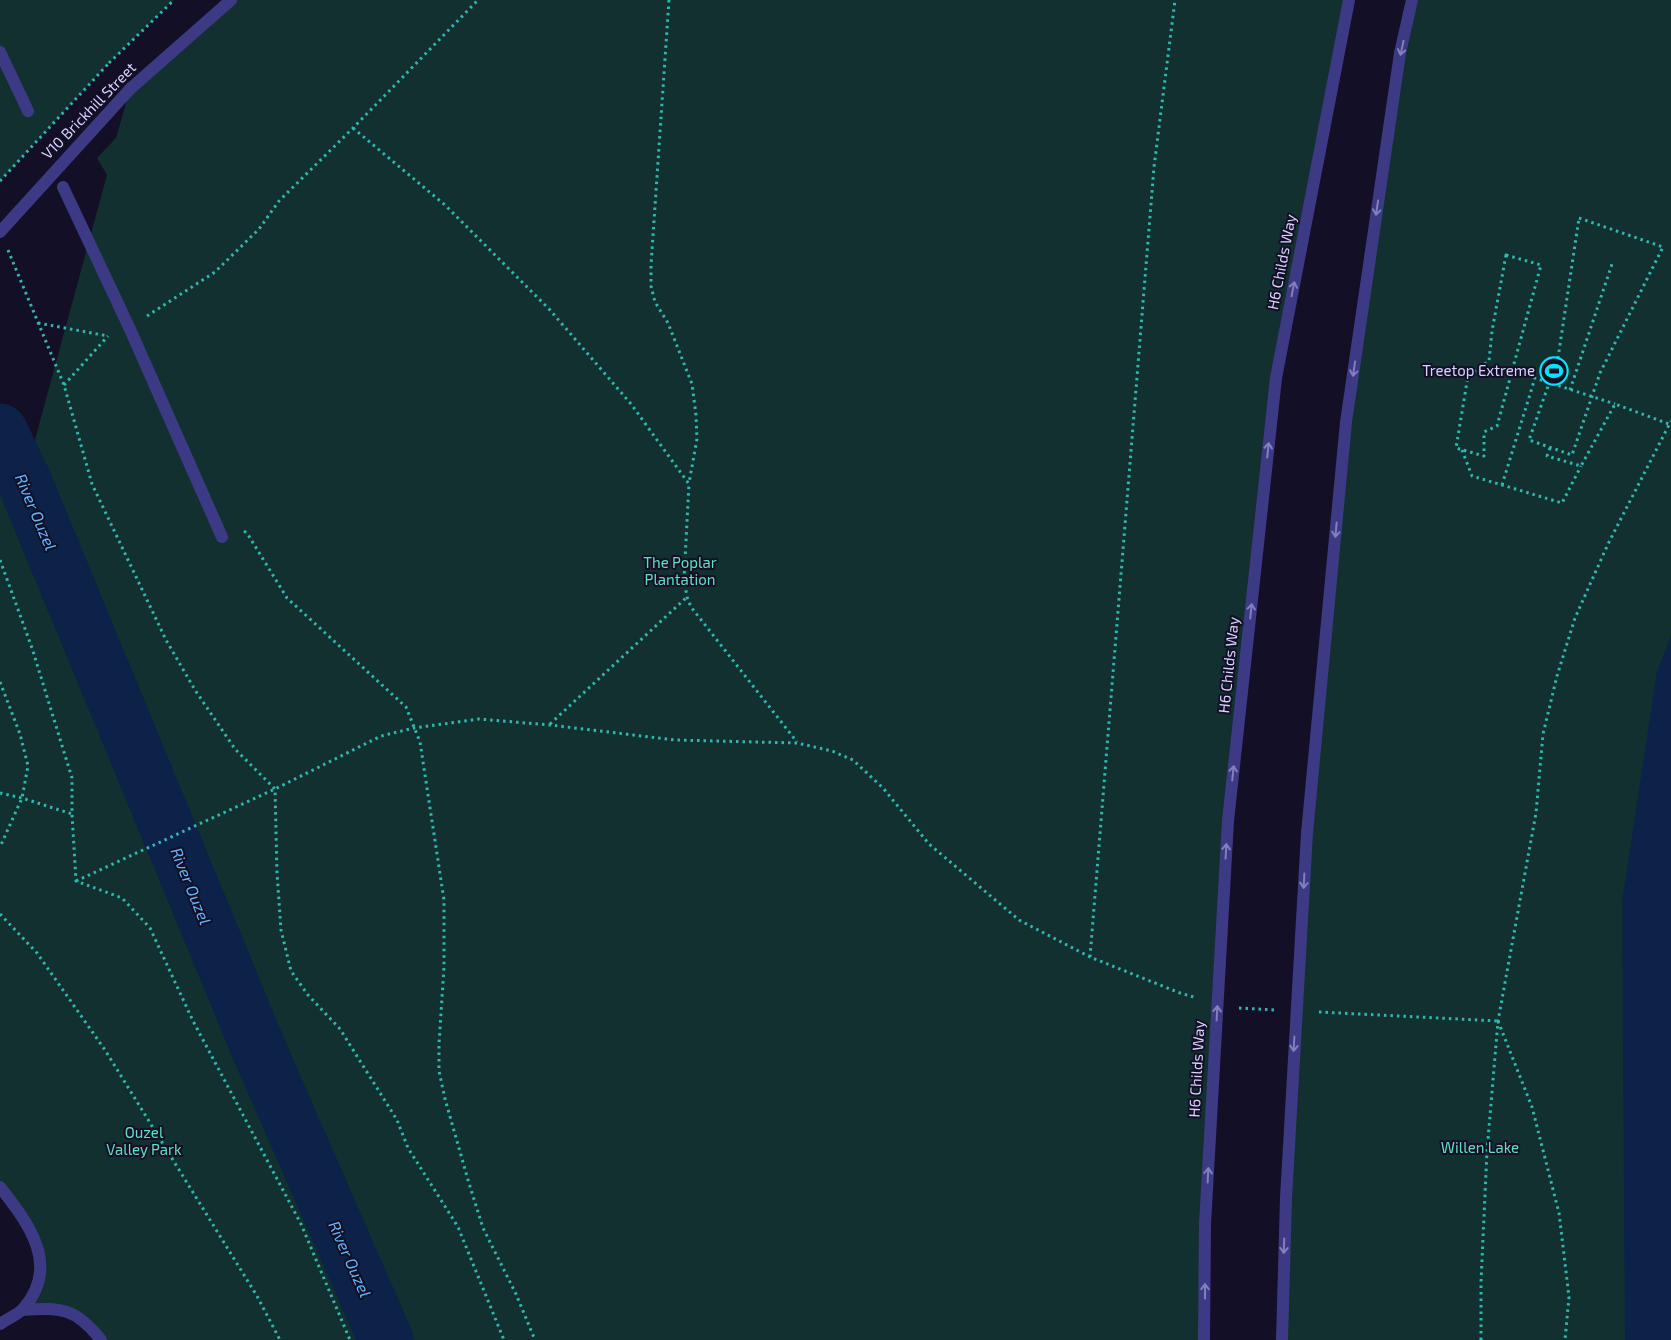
<svg xmlns="http://www.w3.org/2000/svg" width="1671" height="1340" font-family="'Exo 2',sans-serif">
  <style>
    .green { fill: #12302f }
    .water { fill: #0c2248 }
    .lines { fill: none; stroke-linecap: round; stroke-linejoin: round }
    .river { stroke: #0c2248; stroke-width: 55 }
    .path { stroke: #2fb8b0; stroke-width: 3; stroke-dasharray: 2.5 4; stroke-linecap: butt }
    .service { stroke: #3d3a85; stroke-width: 12 }
    .minor { stroke: #3d3a85; stroke-width: 12 }
    .tertiary { stroke: #3d3a85; stroke-width: 12 }
    .path-bridge { stroke: #2fb8b0; stroke-width: 3; stroke-dasharray: 2.5 4; stroke-linecap: butt }
    .tertiary-bridge { stroke: #3d3a85; stroke-width: 12 }
    .oneway { stroke: #837fbc }
    .labels { text-anchor: middle; stroke-width: 4; stroke-linejoin: round; paint-order: stroke }
    .street-label { font-size: 15px; fill: #d9d4ff; stroke: #130f26 }
    .poi-label { font-size: 15px; fill: #d9d4ff; stroke: #130f26; text-anchor: end }
    .park-label { font-size: 15px; fill: #5fe0c0; stroke: #130f26 }
    .water-label { font-size: 16px; font-style: italic; fill: #62b6ff; stroke: #130f26 }
  </style>
  <rect width="100%" height="100%" fill="#130f26"/>
  <g class="green">
    <path d="M0,0h174l-65,63 -109,118z"/>
    <path d="M231,0h1118l-73,378 -48,443 -24,519h-1103l-19,-20 -60,-10 19,-51 -41,-72v-728l24,21 83,-305 -10,-17 19,-20 14,-49z"/>
    <path d="M1412,0h259v1340h-389l25,-507 39,-411z"/>
  </g>
  <path class="water" d="M1671,636v704h-46l-3,-438 35,-231z"/>
  <g class="lines">
    <path class="river" d="M0,431l24,50 236,571 126,288"/>
    <g class="path">
      <path d="M669,0l-18,265v21l4,16 13,21 24,61 4,31 1,24 -8,44"/>
      <path d="M109,63l65,-63"/>
      <path d="M353,128l92,77 105,105 81,94 58,80 -5,95 3,18 4,10 106,135"/>
      <path d="M1579,218l84,29 -63,126 -28,82 -43,-15 29,-82z"/>
      <path d="M8,250l56,135 28,99 74,156 29,50 40,59 40,40 2,84 4,57 10,41 17,24 32,34 57,91 11,28 50,79 46,113"/>
      <path d="M1506,255l35,10 -44,161 -13,6v24l-28,-8 12,-72 21,-15 3,-30z"/>
      <path d="M147,316l68,-44 44,-43 20,-28 74,-73 125,-128"/>
      <path d="M38,323l70,13"/>
      <path d="M64,385l44,-49"/>
      <path d="M1570,390l43,-129"/>
      <path d="M1550,448l-3,8 34,10 34,-62 54,20"/>
      <path d="M1462,450l10,26 90,27 19,-37"/>
      <path d="M1502,485l33,-107 80,26"/>
      <path d="M244,531l3,2 40,65 119,109 14,35 24,158v67l-5,77v27l6,28 23,81 15,48 33,66 19,46"/>
      <path d="M0,560l32,88 40,130v36l4,67 46,17 28,30 43,93 108,203 49,116"/>
      <path d="M0,682l20,52 8,32 -6,32 -22,49"/>
      <path d="M550,724l137,-127"/>
      <path d="M0,793l22,5 50,16"/>
      <path d="M76,881l199,-92 106,-53 33,-8 65,-9 71,6 125,15 122,3 35,8 21,9 30,28 46,56 90,76 71,37 90,36 17,5"/>
      <path d="M0,914l37,39 68,97 152,246 23,44"/>
      <path d="M1090,957l64,-790 21,-167"/>
      <path d="M1239,1008l36,2"/>
      <path d="M1319,1012l179,9"/>
      <path d="M1498,1021l34,86 27,106 10,84 -4,43"/>
      <path d="M1481,1340v-58l6,-131 11,-130 38,-208 7,-79 14,-58 18,-58 33,-74 63,-123"/>
    </g>
    <g class="service">
      <path d="M0,52l28,59"/>
      <path d="M63,187l66,140 93,210"/>
    </g>
    <g class="minor">
      <path d="M0,1187c29,37 61,79 23,122 -6,6 -16,10 -23,15"/>
      <path d="M22,1310c39,-3 54,-2 79,30"/>
    </g>
    <g class="tertiary">
      <path d="M130,89l101,-89"/>
      <path d="M1228,821l48,-443 73,-378"/>
      <path d="M1307,833l39,-411 54,-369 12,-53"/>
      <path d="M1204,1340l1,-116"/>
      <path d="M1282,1340l4,-142"/>
    </g>
    <path class="path-bridge" d="M0,181l109,-118"/>
    <g class="tertiary-bridge">
      <path d="M0,232l130,-143"/>
      <path d="M1286,1198l21,-365"/>
      <path d="M1205,1224l23,-403"/>
    </g>
  </g>
  <defs><path id="oneway-shaft" d="M-6 0H5M1.5-3L5.5 0L1.5 3" fill="none" stroke-width="1.6" stroke-linecap="round" stroke-linejoin="round" transform="scale(1.25)"/></defs>
  <g class="oneway">
    <use href="#oneway-shaft" transform="translate(1402 48) rotate(102)"/>
    <use href="#oneway-shaft" transform="translate(1377 208) rotate(98)"/>
    <use href="#oneway-shaft" transform="translate(1293 289) rotate(-79)"/>
    <use href="#oneway-shaft" transform="translate(1354 369) rotate(98)"/>
    <use href="#oneway-shaft" transform="translate(1268 450) rotate(-84)"/>
    <use href="#oneway-shaft" transform="translate(1336 530) rotate(95)"/>
    <use href="#oneway-shaft" transform="translate(1251 611) rotate(-84)"/>
    <use href="#oneway-shaft" transform="translate(1233 773) rotate(-84)"/>
    <use href="#oneway-shaft" transform="translate(1226 851) rotate(-87)"/>
    <use href="#oneway-shaft" transform="translate(1304 881) rotate(93)"/>
    <use href="#oneway-shaft" transform="translate(1217 1013) rotate(-87)"/>
    <use href="#oneway-shaft" transform="translate(1294 1044) rotate(93)"/>
    <use href="#oneway-shaft" transform="translate(1208 1175) rotate(-87)"/>
    <use href="#oneway-shaft" transform="translate(1284 1246) rotate(92)"/>
    <use href="#oneway-shaft" transform="translate(1205 1291) rotate(-90)"/>
  </g>
  <defs>
    <g id="stadium-ring" transform="scale(1.4375)"><circle r="9.5" fill="#130f26" stroke="#00e5ff" stroke-width="1.5"/><path d="M0-5a6.5 5 0 1 0 0 10a6.5 5 0 1 0 0-10ZM-3.5-1.8h7v3.6h-7Z" fill="#00e5ff"/></g>
  </defs>
  <g fill-rule="evenodd">
    <use href="#stadium-ring" x="1554" y="371"/>
  </g>
  <g class="labels">
    <g class="street-label">
      <text transform="translate(89 111) rotate(-46)" y="5">V10 Brickhill Street</text>
      <text transform="translate(1282 262) rotate(-79)" y="5">H6 Childs Way</text>
      <text transform="translate(1229 665) rotate(-84)" y="5">H6 Childs Way</text>
      <text transform="translate(1197 1069) rotate(-87)" y="5">H6 Childs Way</text>
    </g>
    <g class="poi-label">
      <text x="1535" y="376">Treetop Extreme</text>
    </g>
    <g class="park-label">
      <text x="680" y="568">The Poplar<tspan x="680" dy="17">Plantation</tspan></text>
      <text x="144" y="1138">Ouzel<tspan x="144" dy="17">Valley Park</tspan></text>
      <text x="1480" y="1153">Willen Lake</text>
    </g>
    <g class="water-label">
      <text transform="translate(36 512) rotate(67)" y="6">River Ouzel</text>
      <text transform="translate(191 886) rotate(68)" y="6">River Ouzel</text>
      <text transform="translate(350 1259) rotate(66)" y="6">River Ouzel</text>
    </g>
  </g>
</svg>
